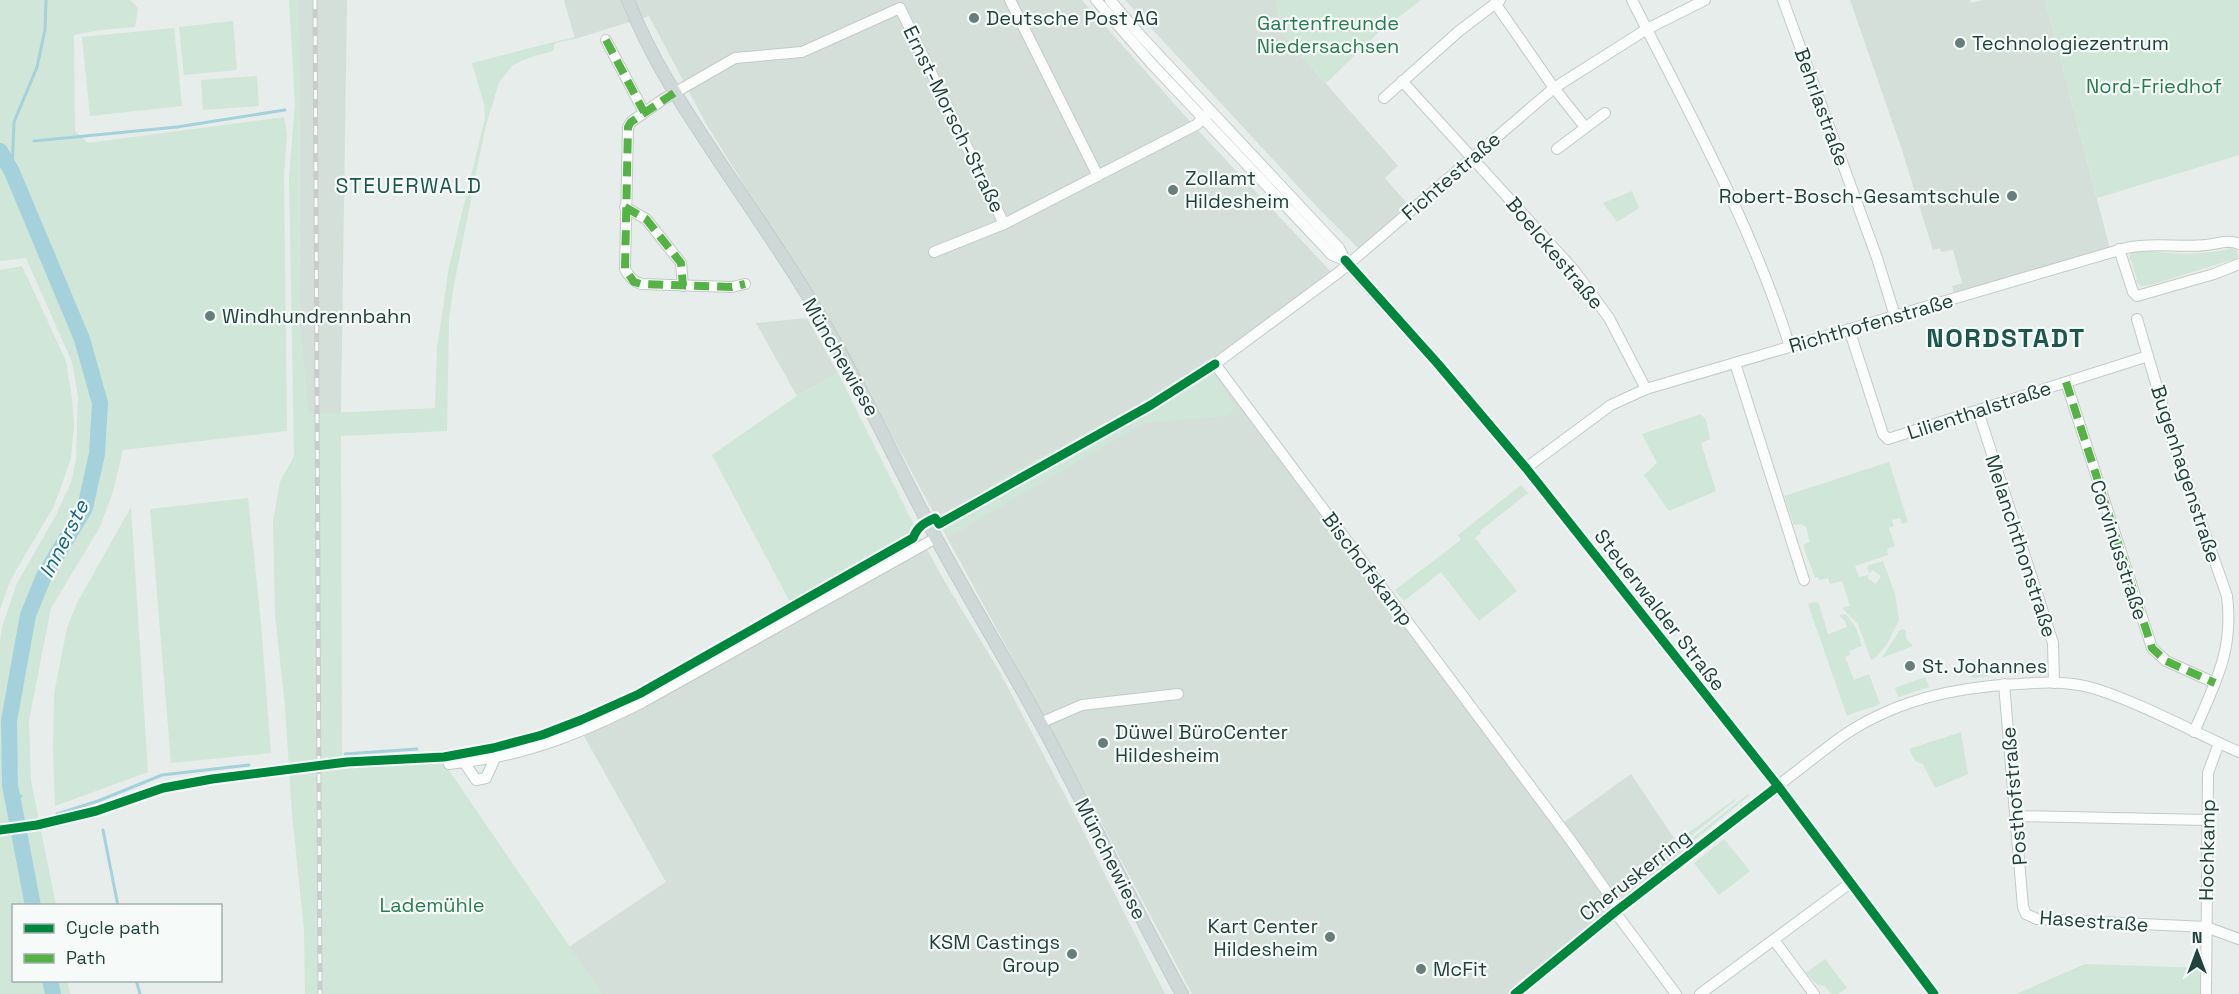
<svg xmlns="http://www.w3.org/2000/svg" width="2239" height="994" font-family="'Space Grotesk',sans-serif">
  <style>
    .built { fill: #d5dfda }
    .green { fill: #cfe6d8 }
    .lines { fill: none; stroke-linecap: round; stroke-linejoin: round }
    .stream { stroke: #a5d1dd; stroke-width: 3 }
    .river { stroke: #a5d1dd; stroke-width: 16 }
    .minor-casing { stroke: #c4cac8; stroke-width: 12 }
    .major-casing { stroke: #c2ccca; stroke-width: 14 }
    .minor { stroke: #fbfcfc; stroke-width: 10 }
    .major { stroke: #ced8d6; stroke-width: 12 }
    .rail-casing { stroke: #c8cdcb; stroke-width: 5 }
    .rail { stroke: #f6fbf9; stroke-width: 3; stroke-dasharray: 9; stroke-linecap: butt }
    .quiet { stroke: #55b346; stroke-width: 8; stroke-dasharray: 15 8; stroke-linecap: butt }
    .cycleway-casing { stroke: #f6fbf9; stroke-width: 13 }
    .cycleway { stroke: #00873e; stroke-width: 9 }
    .poi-dot { fill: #677e7a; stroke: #f6fbf9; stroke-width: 2 }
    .labels { text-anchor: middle; stroke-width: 4.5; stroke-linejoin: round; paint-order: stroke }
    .poi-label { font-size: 20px; fill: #22433d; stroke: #f6fbf9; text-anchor: start }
    .park-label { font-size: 20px; fill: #287d50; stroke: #f6fbf9 }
    .street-label { font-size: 20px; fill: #22433d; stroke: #f6fbf9 }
    .neighbourhood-label { font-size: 21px; letter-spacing: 1.5px; fill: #1c574d; stroke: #f6fbf9 }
    .water-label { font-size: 21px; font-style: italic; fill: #166984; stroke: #f6fbf9 }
    .district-label { font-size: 26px; font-weight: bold; letter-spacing: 1.5px; fill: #1c574d; stroke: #f6fbf9 }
  </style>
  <rect width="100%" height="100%" fill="#e7edea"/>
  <g class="built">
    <path d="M299,0h48l-6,413 -33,2 -8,-90z"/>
    <path d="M564,0h518l113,127 139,148 -118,92 348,455 67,-48 56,83 -158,125 -22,12h-315l-108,-204 -244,-450 -135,-218 -56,-106 -74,23z"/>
    <path d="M1125,0h151l5,32 117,134 -13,12 27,31 -51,42 -42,-42z"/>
    <path d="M1850,0h120l1,3 12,-3h62l65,249 -155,46 -3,-9 10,-3 -9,-33 -12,2 -1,-4 -7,2 -32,-103z"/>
    <path d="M807,318l31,55 -41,23 -41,-73z"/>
    <path d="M918,533l28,51 51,83 70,132 98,195h-563l-33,-47 97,-65 -91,-162 63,-29z"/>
  </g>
  <g class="green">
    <path d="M0,0h130l8,8 -3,19 -35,3 -26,5 1,96 13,12 196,-26 3,17 -3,41 3,256 -164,19 -10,41 -13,36 -49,81 -22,112 2,61 25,124 -42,1v74l54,1 2,13h-70v-353l3,-17 14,-41 38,-66 16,-34 5,-23 2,-63 -6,-35 -46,-104 -26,3z"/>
    <path d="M289,0h10l1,325 9,89 126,-6 2,-60 12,-81 36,-149 -1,-14 -12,-41 102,-26 1,2 -20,4 -2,8 -22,6 -18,8 -14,17 -14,47 -31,156 -5,34 -2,112 -106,5 1,323 95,-6 165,241h-297l-1,-64 -12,-116 -7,-107 -10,-93 -2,-92 7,-40 14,-26 -5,-280 6,-72z"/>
    <path d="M1276,0h145l-42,32 -53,51 -45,-51z"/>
    <path d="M2045,0h194v155l-142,43z"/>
    <path d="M233,21l4,49 -53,5 -5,-48z"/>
    <path d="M174,28l8,78 -92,10 -8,-79z"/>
    <path d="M257,76l2,30 -56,4 -2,-30z"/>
    <path d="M1632,191l7,17 -22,14 -14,-19z"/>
    <path d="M2141,248c24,8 67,7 91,0l5,2c2,7 -1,12 -7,16l1,-6 -80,25 -10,1 -6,-5 2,-1 -6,-20h-2l2,-7z"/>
    <path d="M22,266l44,95 6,37 2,27 -3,33 -17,48 -43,73 -11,30v-339z"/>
    <path d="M1206,365l3,2 -59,38 -168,93 9,-14 156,-84z"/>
    <path d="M1211,369l25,38 -9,9 -83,7 -195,114 -7,-12z"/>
    <path d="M838,373l80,160 -127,71 -79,-149 85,-59z"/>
    <path d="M1701,414l5,6 4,19 -9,4 15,48 -47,20 -25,-36 13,-12 -15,-29z"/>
    <path d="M1889,462l19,60 -6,2 -2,-6 -8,2 2,6 -5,2 6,18 -8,3 1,6 -33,11 4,11 10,-2 -2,3 9,6 5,-8 -8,-6 -4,3 -2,-7 16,-5 12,33 4,26 -12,24 -12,14 -4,2 -13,-36 -16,-16 8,-2 -8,-25 -12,3 -2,-6 -8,2 -2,-3 -3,1 -12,-33 7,-3 -4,-15 -4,-3 -8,1 -10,-29z"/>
    <path d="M1521,485l7,8 -48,38 1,2 -6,5 42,53 -38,30 -38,-49 -37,29 -9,-11 66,-50 -3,-5z"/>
    <path d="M248,498l13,126 10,129 -100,10 -21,-254z"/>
    <path d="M131,507l17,265 -93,34 -2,-56 1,-56 13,-66 10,-25z"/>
    <path d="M1815,602l4,2 9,30 19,-7 -2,-6 -6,-6 7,-1 10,14 6,18 -13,5 1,4 -5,2 9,23 15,-6 11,30c-13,6 -22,6 -33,12l-39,-112z"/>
    <path d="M1903,629l3,2v7l7,8 -31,12 17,-27z"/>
    <path d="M1973,660l6,5 1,5h8l1,6 -17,2 -5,-16z"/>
    <path d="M2029,662l1,11 -19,1v-6l10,-1v-4z"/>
    <path d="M1925,677l4,10 -31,10 -3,-9z"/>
    <path d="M1961,732l7,42 -33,14 -12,-24 -7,-2 -7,-13z"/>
    <path d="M1748,794l2,1 -63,51 -9,7 -3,-1z"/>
    <path d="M1735,799l1,1 -63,50 -2,-3 6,-6z"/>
    <path d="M1724,839l26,32 -31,24 -25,-32z"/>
    <path d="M1825,959l22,29 -9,6h-7l-6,-8 -7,-1 -12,-12z"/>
    <path d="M2085,964l120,4 -1,26h-188z"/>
  </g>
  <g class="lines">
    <g class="stream">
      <path d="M34,141l143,-14 108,-17"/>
      <path d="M12,172l2,-50 23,-55 8,-37 1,-30"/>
      <path d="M345,754l72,-5"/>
      <path d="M12,796h9"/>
      <path d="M57,814l41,-13 64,-26 87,-10"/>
      <path d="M103,830l15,76"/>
      <path d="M136,980l4,14"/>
    </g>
    <g class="river">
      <path d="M0,151l12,21 70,167 18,64 -3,51 -12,54 -41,68 -16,39 -19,106 1,64 23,121"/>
      <path d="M50,980l3,14"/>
    </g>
    <g class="minor-casing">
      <g id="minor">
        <path d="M1010,0l88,176"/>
        <path d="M1096,0l55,63 181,192 13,5"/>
        <path d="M1110,0l29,34 200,214 6,12 16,19 77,85 88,104 252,318 156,208"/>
        <path d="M1632,0c58,115 119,223 158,347"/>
        <path d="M1783,0l94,258 18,58"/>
        <path d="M1495,3l59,85 31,39"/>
        <path d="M606,40l38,72"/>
        <path d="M1402,81l172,189 35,48 37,71"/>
        <path d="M1384,98l75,-67 41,-31"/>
        <path d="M1557,149l48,-36"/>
        <path d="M625,207l21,12 35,44 2,23"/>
        <path d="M2119,249l14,43 4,4 77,-22 25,-10"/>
        <path d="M934,252l70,-28 192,-99 11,-10"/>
        <path d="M745,284l-13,3 -91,-3c-8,-3 -12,-7 -16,-15l3,-142 3,-5 31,-22 73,-42 67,-6 98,-44 104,216"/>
        <path d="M2137,319l38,129 52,148c7,55 -12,87 -33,136"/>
        <path d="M1849,329l34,105 5,5 260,-83"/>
        <path d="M1735,363l69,217"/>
        <path d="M2066,382l86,266 14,13 49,22"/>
        <path d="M1978,411l75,232 1,40"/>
        <path d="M1526,468l85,-63 35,-16 480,-141c27,-6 54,0 80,-3 11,-1 23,-6 33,-1"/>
        <path d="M2004,684l19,223 3,7 11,5 169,8 33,12"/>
        <path d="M1040,723l42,-18 96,-11"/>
        <path d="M495,758l-9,20 -10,2 -12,-18c64,-7 122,-31 179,-60l293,-164"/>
        <path d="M449,764l15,-2"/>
        <path d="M2016,816l191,4"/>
        <path d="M1619,909l-50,-71 -354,-474 123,-91 216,-185 93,-59 58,-29"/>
        <path d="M1615,912l61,82"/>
        <path d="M1774,940l40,54"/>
        <path d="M1515,994l100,-82 222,-172c54,-39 116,-53 182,-56 25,-2 52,-3 77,5 47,15 97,43 143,63"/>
        <path d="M1700,994l149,-110"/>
        <path d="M2206,994l2,-221 11,-30"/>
      </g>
    </g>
    <g class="major-casing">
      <path id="major" d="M628,0c23,60 58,111 93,164 39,58 80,117 114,178 35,64 66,130 100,194 36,67 76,132 112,199 46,86 88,174 135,259"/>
    </g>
    <use href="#minor" class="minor"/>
    <use href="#major" class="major"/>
    <g class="rail-casing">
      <path id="rail" d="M315,0l5,994"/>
    </g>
    <use href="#rail" class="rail"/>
    <g class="quiet">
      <path d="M606,40l38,72"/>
      <path d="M674,93l-43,29 -3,5 -3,142 9,13 7,2 91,3 13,-3"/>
      <path d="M625,207l21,12 35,44 2,23"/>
      <path d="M2066,382l86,266 14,13 49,22"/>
    </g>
    <g class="cycleway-casing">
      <g id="cycleway">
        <path d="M1345,260l93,104 88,104 252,318 156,208"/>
        <path d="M0,830l37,-5 59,-14 67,-23 49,-9 135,-17 97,-5 49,-9 49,-13 39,-15 58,-26 274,-156c5,-12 11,-15 22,-20l4,6 212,-119 64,-41"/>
        <path d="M1515,994l100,-82 163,-126"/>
      </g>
    </g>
    <use href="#cycleway" class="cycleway"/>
  </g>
  <g class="poi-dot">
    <circle cx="974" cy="18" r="6"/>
    <circle cx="1960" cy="43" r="6"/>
    <circle cx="1173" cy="190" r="6"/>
    <circle cx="2012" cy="196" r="6"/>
    <circle cx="210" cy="316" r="6"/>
    <circle cx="1910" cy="666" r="6"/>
    <circle cx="1103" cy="743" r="6"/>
    <circle cx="1330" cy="937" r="6"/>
    <circle cx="1072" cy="954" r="6"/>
    <circle cx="1421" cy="969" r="6"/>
  </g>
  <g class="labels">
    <g class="poi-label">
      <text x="986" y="25">Deutsche Post AG</text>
      <text x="1972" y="50">Technologiezentrum</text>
      <text x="1185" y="185">Zollamt<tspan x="1185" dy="23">Hildesheim</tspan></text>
      <text x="2000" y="203" text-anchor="end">Robert-Bosch-Gesamtschule</text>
      <text x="222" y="323">Windhundrennbahn</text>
      <text x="1922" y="673">St. Johannes</text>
      <text x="1115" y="739">Düwel BüroCenter<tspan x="1115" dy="23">Hildesheim</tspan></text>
      <text x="1318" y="933" text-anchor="end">Kart Center<tspan x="1318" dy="23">Hildesheim</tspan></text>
      <text x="1060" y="949" text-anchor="end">KSM Castings<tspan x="1060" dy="23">Group</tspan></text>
      <text x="1433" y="976">McFit</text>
    </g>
    <g class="park-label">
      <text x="1328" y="30">Gartenfreunde<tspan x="1328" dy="23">Niedersachsen</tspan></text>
      <text x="2154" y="93">Nord-Friedhof</text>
      <text x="432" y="912">Lademühle</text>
    </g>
    <g class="street-label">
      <text transform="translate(1822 107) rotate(70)" y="7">Behrlastraße</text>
      <text transform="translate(954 119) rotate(64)" y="7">Ernst-Morsch-Straße</text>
      <text transform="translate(1451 176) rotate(-41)" y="7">Fichtestraße</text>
      <text transform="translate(1555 253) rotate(50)" y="7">Boelckestraße</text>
      <text transform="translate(1871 323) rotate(-16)" y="7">Richthofenstraße</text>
      <text transform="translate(841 357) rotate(60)" y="7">Münchewiese</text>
      <text transform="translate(1979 410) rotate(-18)" y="7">Lilienthalstraße</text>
      <text transform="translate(2186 474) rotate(72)" y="7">Bugenhagenstraße</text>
      <text transform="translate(2021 546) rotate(72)" y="7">Melanchthonstraße</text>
      <text transform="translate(2119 550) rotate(72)" y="7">Corvinusstraße</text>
      <text transform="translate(1368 569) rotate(53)" y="7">Bischofskamp</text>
      <text transform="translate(1660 610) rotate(52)" y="7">Steuerwalder Straße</text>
      <text transform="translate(2014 796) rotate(-95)" y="7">Posthofstraße</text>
      <text transform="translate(2207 850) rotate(-89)" y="7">Hochkamp</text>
      <text transform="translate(1111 859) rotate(63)" y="7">Münchewiese</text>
      <text transform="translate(1635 875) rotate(-38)" y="7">Cheruskerring</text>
      <text transform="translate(2094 921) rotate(4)" y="7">Hasestraße</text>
    </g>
    <g class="neighbourhood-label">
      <text x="409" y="193">STEUERWALD</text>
    </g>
    <g class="water-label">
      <text transform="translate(64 539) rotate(-63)" y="7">Innerste</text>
    </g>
    <g class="district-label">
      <text x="2006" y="347">NORDSTADT</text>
    </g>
  </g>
  <rect x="12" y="904" width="210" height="78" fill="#f6fbf9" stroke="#a1b1ae" stroke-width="1.5"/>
  <rect x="24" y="924" width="30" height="9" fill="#00873e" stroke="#a1b1ae" stroke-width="1.5"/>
  <text x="66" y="934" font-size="18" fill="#22433d">Cycle path</text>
  <rect x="24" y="954" width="30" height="9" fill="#55b346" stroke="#a1b1ae" stroke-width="1.5"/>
  <text x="66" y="964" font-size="18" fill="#22433d">Path</text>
  <g transform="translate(2197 952)" stroke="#f6fbf9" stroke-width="4.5" paint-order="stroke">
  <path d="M0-4.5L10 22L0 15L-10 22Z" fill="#22433d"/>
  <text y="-9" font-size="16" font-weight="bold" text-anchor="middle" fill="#22433d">N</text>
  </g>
</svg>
